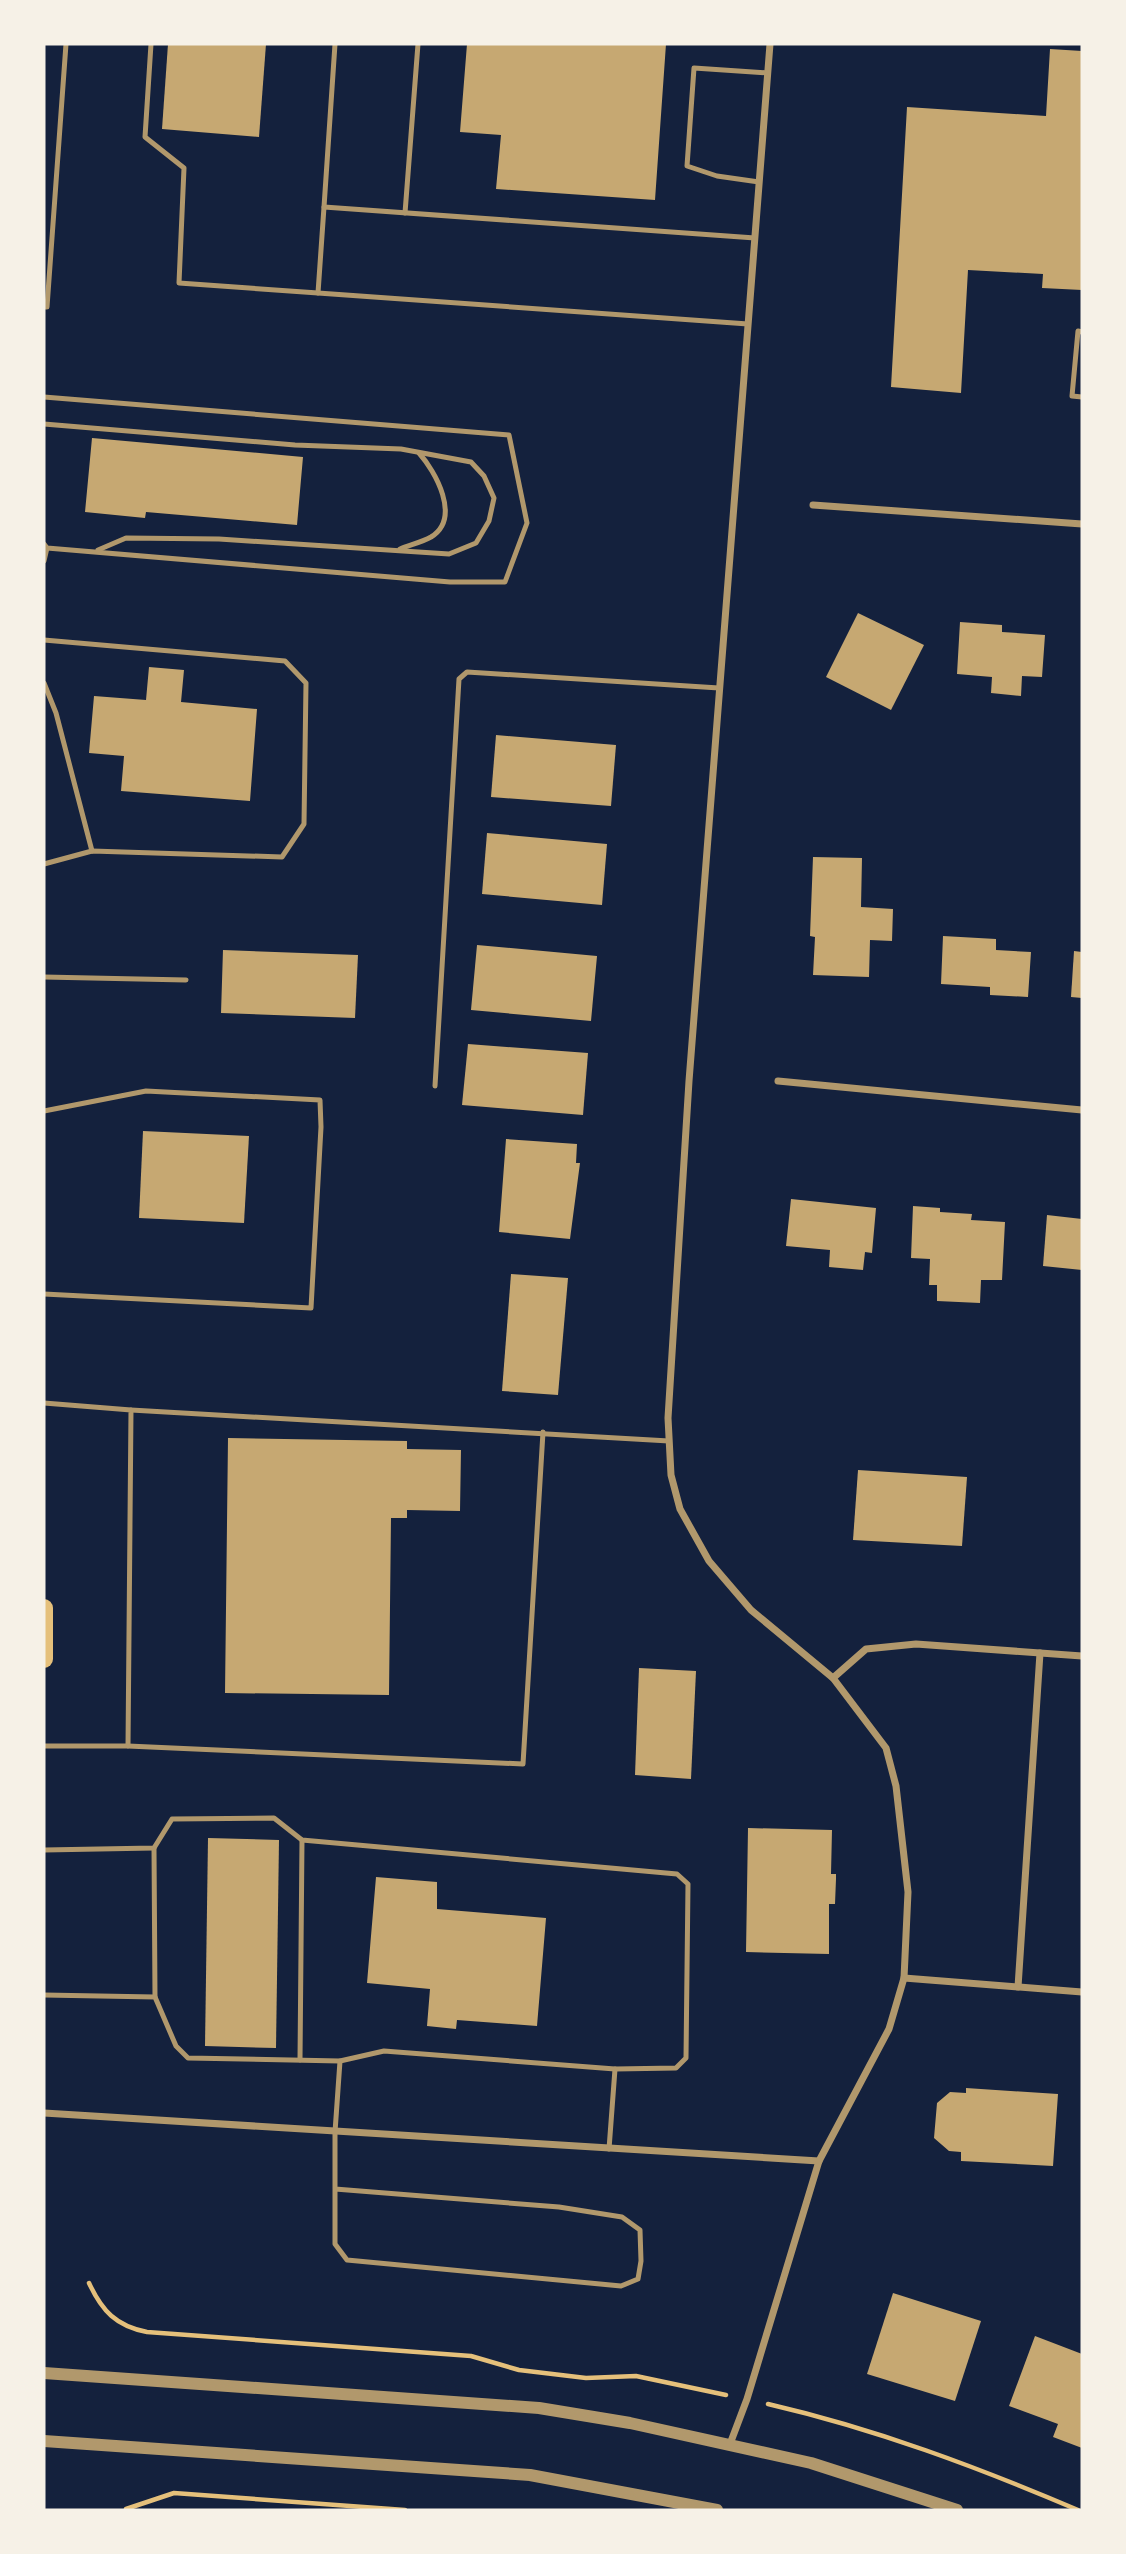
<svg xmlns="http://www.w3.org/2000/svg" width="1126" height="2554" font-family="Helvetica,sans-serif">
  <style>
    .building { fill: #c6a872 }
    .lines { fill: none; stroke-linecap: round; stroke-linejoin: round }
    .path { stroke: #e5c07b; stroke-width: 4.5 }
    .service { stroke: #b1986c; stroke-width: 5 }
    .minor { stroke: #b1986c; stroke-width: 7 }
    .tertiary { stroke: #b1986c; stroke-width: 12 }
    .primary { stroke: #e5c07b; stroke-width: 18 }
  </style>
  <rect width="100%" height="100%" fill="#14213d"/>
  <g class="building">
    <path d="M168,44h98l-7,93 -97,-8z"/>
    <path d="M467,44h199l-11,156 -159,-11 5,-54 -41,-3z"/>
    <path d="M1050,49l32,2v239l-40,-2 1,-14 -75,-4 -7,123 -70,-6 16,-280 139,9z"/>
    <path d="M92,438l211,19 -6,68 -151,-13 -1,6 -60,-6z"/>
    <path d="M858,613l66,32 -33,65 -65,-33z"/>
    <path d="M960,622l42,3v7l43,3 -3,42 -20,-1 -1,20 -30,-3 1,-16 -35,-3z"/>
    <path d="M149,667l35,3 -3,32 76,7 -7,92 -129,-10 3,-35 -35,-3 5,-57 52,4z"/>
    <path d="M496,735l120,10 -5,61 -120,-9z"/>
    <path d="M487,833l120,11 -5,61 -120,-11z"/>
    <path d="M813,857l49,1 -1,49 32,2 -1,32 -22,-1 -1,37 -56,-2 2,-38 -5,-1z"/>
    <path d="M943,936l53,3v11l35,2 -3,45 -38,-2v-8l-49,-3z"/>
    <path d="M477,945l120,11 -6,65 -120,-11z"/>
    <path d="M223,950l135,5 -3,63 -134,-5z"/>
    <path d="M1074,951l8,1v46l-11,-1z"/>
    <path d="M468,1044l120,9 -5,62 -121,-10z"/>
    <path d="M143,1131l106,5 -5,87 -105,-5z"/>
    <path d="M506,1139l71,5 -1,19h4l-10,76 -71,-7z"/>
    <path d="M791,1199l85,9 -4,45 -7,-1 -2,18 -34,-3 1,-17 -44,-4z"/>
    <path d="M913,1206l27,2v4l32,2 -1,6 34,2 -3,58h-21l-1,23 -43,-2v-16h-8l1,-26 -19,-1z"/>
    <path d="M1047,1215l35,4v51l-39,-4z"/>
    <path d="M511,1274l57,4 -10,117 -56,-4z"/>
    <path d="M228,1438l179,3v8l54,1 -1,61 -53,-1v8h-16l-2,177 -164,-2z"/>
    <path d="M858,1470l109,7 -5,69 -109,-6z"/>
    <path d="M639,1668l57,3 -5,108 -56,-4z"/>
    <path d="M748,1828l84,2 -1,44h5v5l-1,25h-6v50l-83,-2z"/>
    <path d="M208,1838l71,2 -3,208 -71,-2z"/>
    <path d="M376,1877l61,5v27l109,9 -9,108 -80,-6 -1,9 -29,-3 3,-37 -63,-6z"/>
    <path d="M966,2088l92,6 -5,72 -92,-5v-9l-12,-1 -15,-13 3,-35 13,-11 16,1z"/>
    <path d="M893,2293l88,28 -26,80 -88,-27z"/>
    <path d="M1035,2336l47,18v94l-29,-11 5,-13 -49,-18z"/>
  </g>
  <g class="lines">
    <g class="path">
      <path d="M89,2283c13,28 27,43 58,49l324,24 48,14 67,8 50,-2 90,19"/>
      <path d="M768,2404c108,25 209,63 310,106"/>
      <path d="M126,2509l48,-16 231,17"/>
    </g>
    <g class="service">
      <path d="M151,44l-6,93 39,31 -5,115 139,10"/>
      <path d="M759,182l-42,-6 -30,-10 7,-98 74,5"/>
      <path d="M324,207l11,-163"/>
      <path d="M405,213l13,-169"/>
      <path d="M44,307h3l19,-263"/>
      <path d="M748,324l-430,-31 6,-86 431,31"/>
      <path d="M1082,332l-4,-1 -6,65 10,1"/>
      <path d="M44,397l465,38 18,88 -22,59h-55l-403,-34 -3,-4"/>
      <path d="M44,424l251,21 106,4 70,13 13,14 10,22 -5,23 -13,22 -27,11 -230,-15 -93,-1 -28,12"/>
      <path d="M400,549c10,-4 22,-7 31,-12 31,-19 4,-66 -12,-84"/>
      <path d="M44,561l3,-13"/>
      <path d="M44,640l241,21 21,22 -2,141 -22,33 -190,-6 -48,13"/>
      <path d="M44,683l12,30 36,138"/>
      <path d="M44,977l142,3"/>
      <path d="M435,1086l24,-407 8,-7 252,16"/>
      <path d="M44,1111l102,-20 174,9 1,27 -10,181 -267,-14"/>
      <path d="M44,1403l87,7 -3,336h-84"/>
      <path d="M131,1410l538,31"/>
      <path d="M128,1746l395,18 20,-332"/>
      <path d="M154,1848l1,149"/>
      <path d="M44,1850l110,-2 18,-29 102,-1 28,22 375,34 11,10 -2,174 -10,10 -61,1 -231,-18 -44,10 -152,-3 -12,-12 -21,-49 -111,-2"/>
      <path d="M300,2060l2,-220"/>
      <path d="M609,2149l6,-80"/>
      <path d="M335,2189l224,18 63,10 18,13 1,31 -3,18 -17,7 -274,-26 -12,-16v-112l5,-71"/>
    </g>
    <g class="minor">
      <path d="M813,505l269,19"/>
      <path d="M778,1081l304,29"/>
      <path d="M833,1678l33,-29 50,-5 166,12"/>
      <path d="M904,1978l178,14"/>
      <path d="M1018,1987l22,-334"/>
      <path d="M44,2113l775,48"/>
      <path d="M730,2444l17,-45 72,-238 70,-132 15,-51 4,-86 -12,-106 -10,-38 -53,-70 -82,-68 -42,-49 -29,-52 -9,-34 -3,-57 21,-337 81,-1037"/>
    </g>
    <g class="tertiary">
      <path d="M44,2373l495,35 91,15 181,40 146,47"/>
      <path d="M44,2441l486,34 187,35"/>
    </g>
    <path class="primary" d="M44,1608v51"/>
  </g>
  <rect width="1126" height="2554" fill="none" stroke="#f6f1e7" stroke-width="91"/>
</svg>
